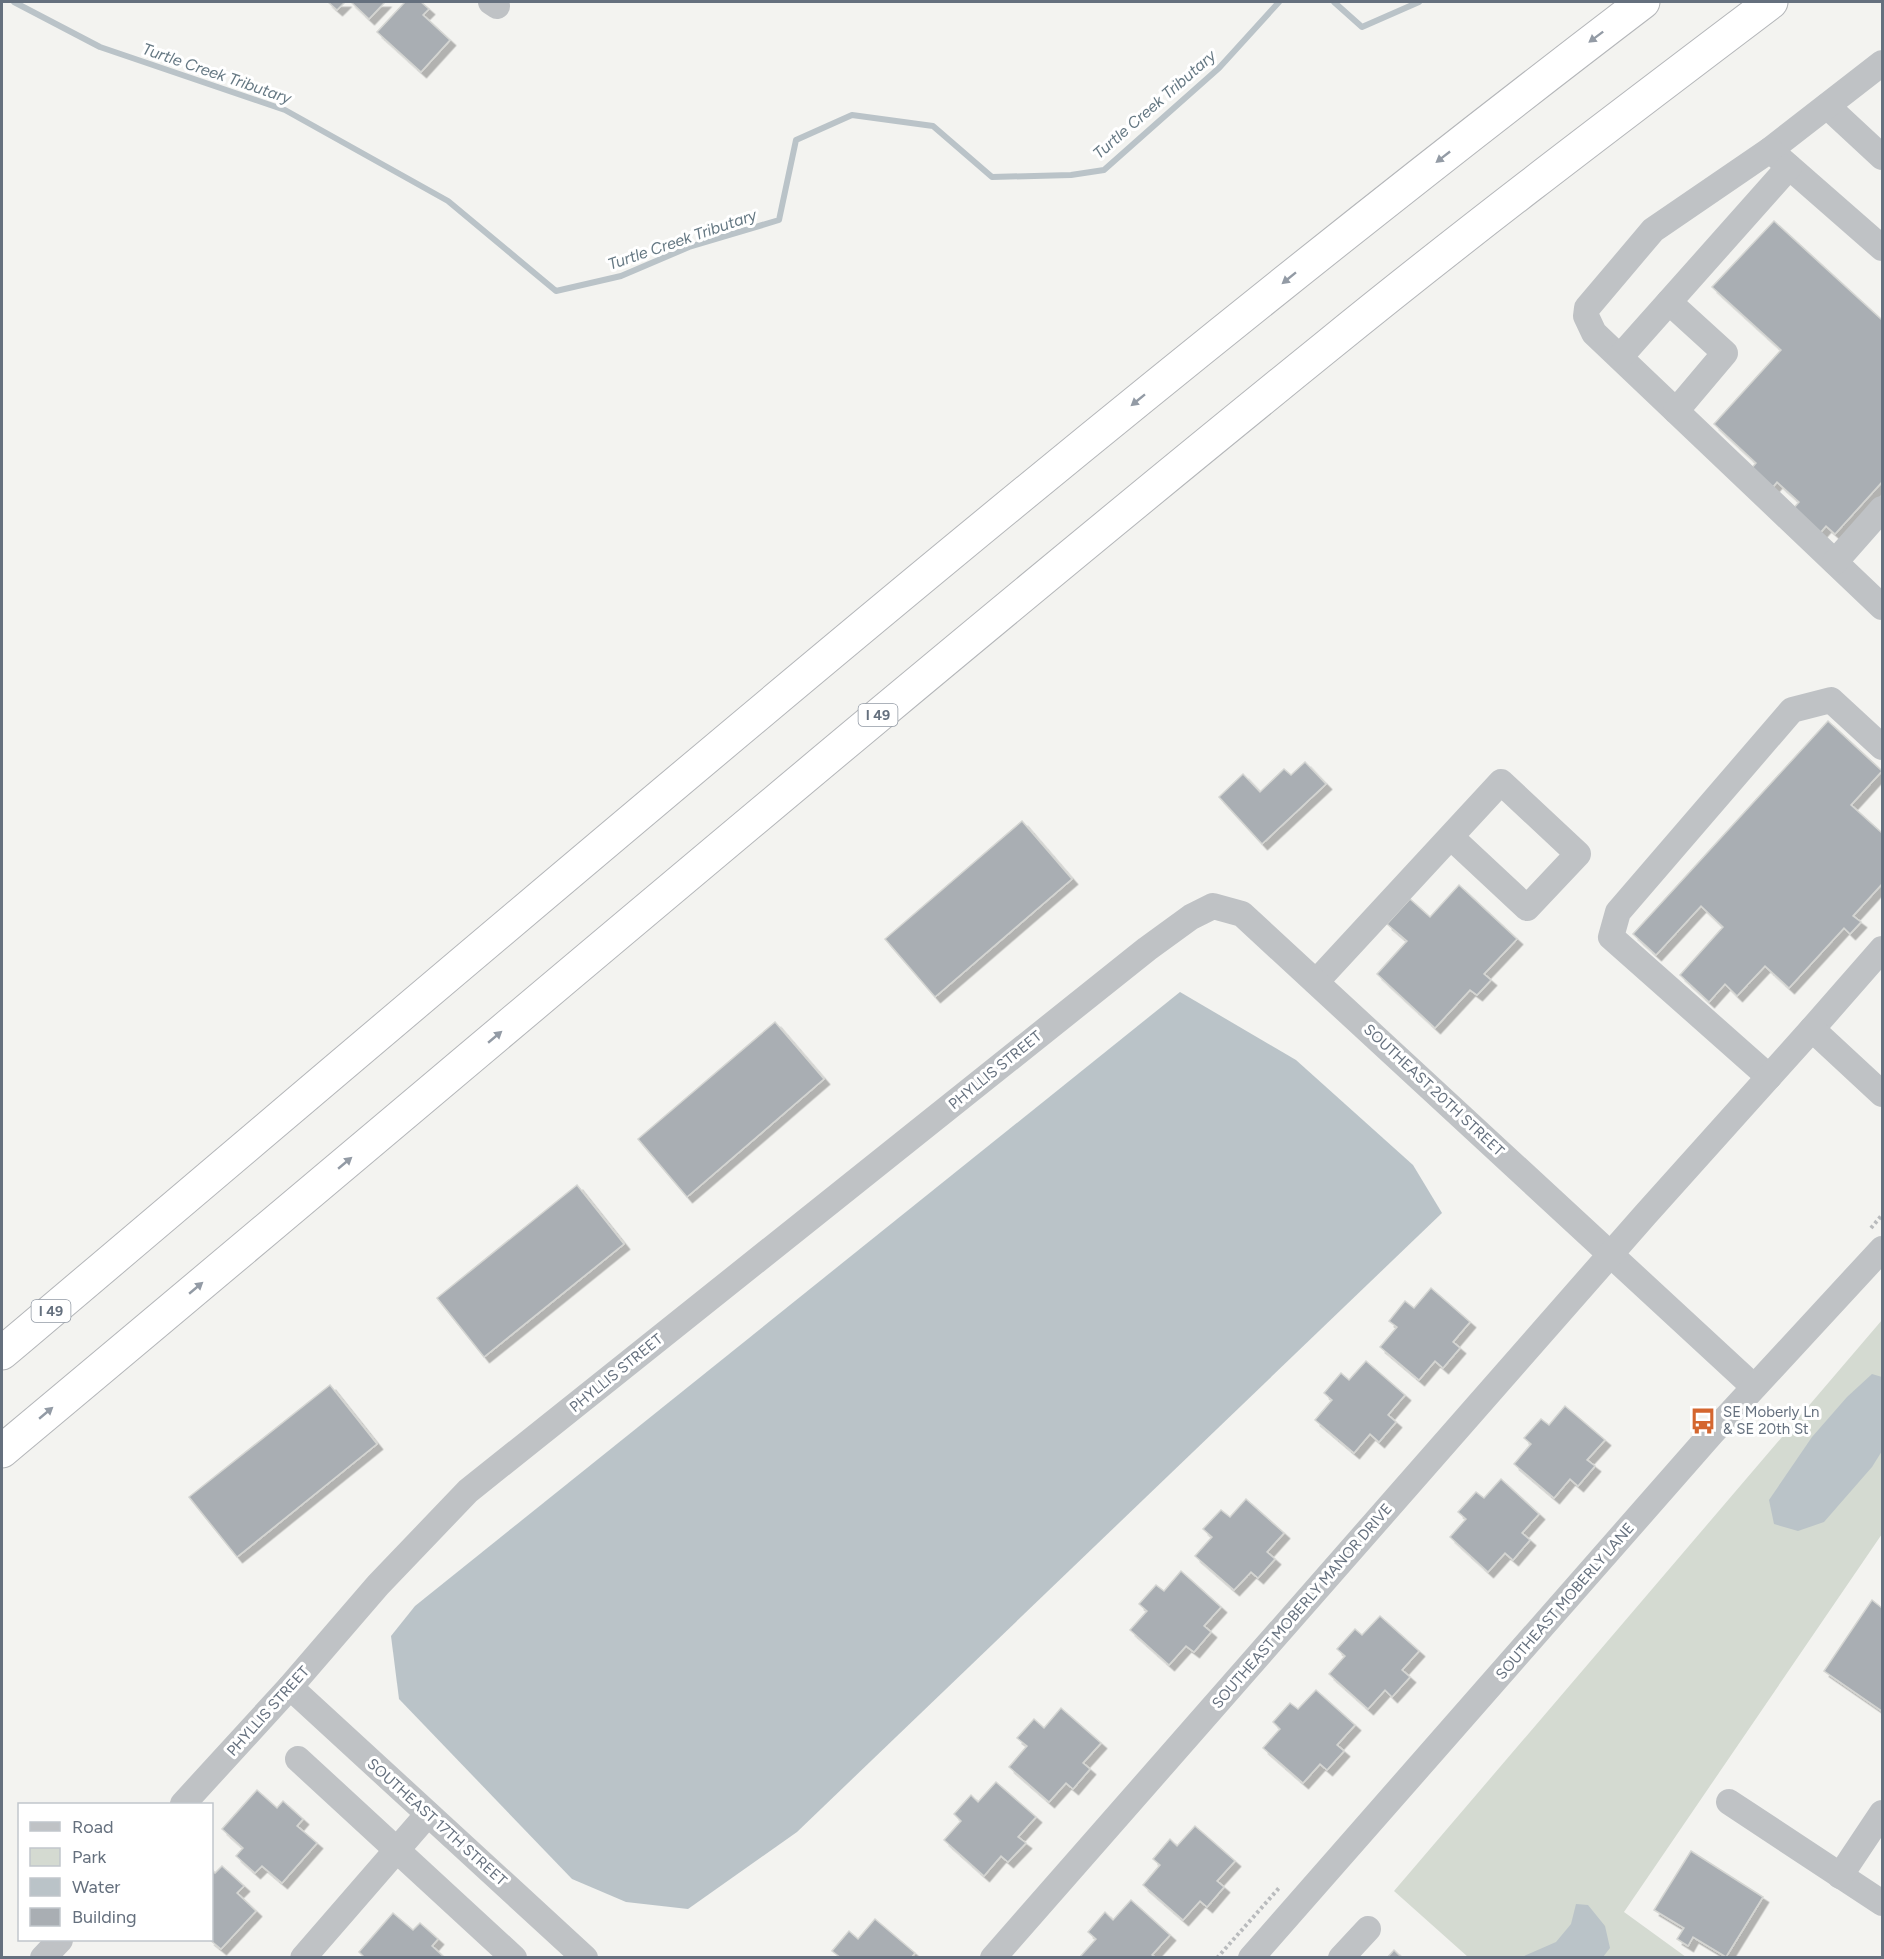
<svg xmlns="http://www.w3.org/2000/svg" width="1884" height="1959" font-family="Figtree,sans-serif">
  <style>
    .green { fill: #d4dad1 }
    .water { fill: #bac3c8 }
    .lines { fill: none; stroke-linecap: round; stroke-linejoin: round }
    .stream { stroke: #bac3c8; stroke-width: 6 }
    .building { fill: #a9aeb3; stroke: #d4d5d2; stroke-width: 1.5; filter: url(#shadow) }
    .highway-casing { stroke: #b4b6b9; stroke-width: 35 }
    .path { stroke: #b9bbbd; stroke-width: 4; stroke-dasharray: 3 3; stroke-linecap: butt }
    .minor { stroke: #bfc2c5; stroke-width: 26 }
    .highway { stroke: #fff; stroke-width: 33 }
    .oneway { fill: #939ba5 }
    .labels { text-anchor: middle; stroke-width: 6; stroke-linejoin: round; paint-order: stroke }
    .shield { fill: #fff; stroke: #939ba5; stroke-width: 1.5 }
    .shield-label { font-size: 14px; font-weight: bold; fill: #65707e }
    .street-label { font-size: 15px; fill: #65707e; stroke: #fff }
    .poi-label { font-size: 15px; fill: #65707e; stroke: #fff; text-anchor: start }
    .water-label { font-size: 16px; font-style: italic; fill: #657883; stroke: #fff }
  </style>
  <defs>
    <filter id="shadow"><feDropShadow dx="5.5" dy="5.5" stdDeviation="0" flood-color="#0004"/></filter>
  </defs>
  <rect width="100%" height="100%" fill="#f3f3f0"/>
  <path class="green" d="M1882,1320v214l-258,378 62,45h-218l-74,-66z"/>
  <g class="water">
    <path d="M1180,992l116,68 117,105 29,48 -645,619 -109,77 -62,-7 -54,-23 -173,-180 -8,-63 24,-30z"/>
    <path d="M1872,1374l10,3v74l-10,16 -48,55 -26,9 -24,-7 -5,-24 43,-63 35,-40z"/>
    <path d="M1576,1904l12,1 17,21 5,22 -7,9h-81l34,-15 15,-18z"/>
  </g>
  <g class="lines">
    <g class="stream">
      <path d="M14,2l86,45 185,63 163,91 108,90 65,-15 68,-29 90,-27 17,-80 56,-25 81,11 59,51 79,-2 33,-5 115,-102 60,-66"/>
      <path d="M1334,2l28,25 57,-25"/>
    </g>
  </g>
  <g class="building">
    <path d="M328,2h17l-8,8z"/>
    <path d="M351,2h34l-16,17z"/>
    <path d="M405,2h16l8,7 -6,6 27,25 -29,32 -44,-40z"/>
    <path d="M1774,221l108,99v162l-47,52 -9,-8 -6,7 -27,-24 6,-7 -22,-20 -5,6 -21,-19 5,-6 -42,-39 67,-74 -69,-63z"/>
    <path d="M1828,721l54,50 -31,34 31,28v51l-29,32 8,6 -11,12 -6,-6 -55,60 -24,-22 -28,30 -12,-12 -16,18 -29,-27 43,-48 -22,-21 -45,49 -23,-21z"/>
    <path d="M1305,762l21,22 -64,60 -43,-47 24,-23 17,18 24,-23 7,6z"/>
    <path d="M1022,821l50,58 -137,118 -50,-58z"/>
    <path d="M1459,885l58,54 -33,35 7,6 -14,15 -7,-5 -35,38 -58,-54 30,-33 -20,-17 23,-25 20,18z"/>
    <path d="M775,1022l49,57 -137,118 -49,-58z"/>
    <path d="M577,1185l47,59 -140,113 -47,-59z"/>
    <path d="M1431,1288l39,34 -17,20 7,6 -17,20 -8,-7 -16,19 -39,-33 17,-20 -8,-6 16,-20 9,7z"/>
    <path d="M1366,1361l39,34 -17,20 8,7 -17,20 -9,-8 -16,19 -39,-33 17,-20 -8,-7 17,-20 8,7z"/>
    <path d="M330,1385l47,59 -140,113 -48,-60z"/>
    <path d="M1565,1406l40,34 -18,20 8,6 -17,20 -8,-7 -16,19 -40,-34 17,-20 -7,-6 17,-19 8,6z"/>
    <path d="M1501,1479l38,35 -17,19 8,7 -17,20 -8,-7 -17,19 -38,-35 16,-18 -8,-7 18,-20 8,6z"/>
    <path d="M1246,1499l38,34 -17,19 8,7 -17,19 -7,-6 -17,18 -39,-34 17,-19 -9,-8 18,-19 9,7z"/>
    <path d="M1181,1571l40,36 -17,19 7,6 -17,20 -8,-6 -17,19 -39,-35 17,-19 -8,-7 17,-19 8,6z"/>
    <path d="M1872,1600l10,8v103l-58,-40z"/>
    <path d="M1380,1616l39,35 -17,19 8,7 -18,20 -7,-7 -17,19 -39,-35 16,-18 -8,-7 18,-20 7,6z"/>
    <path d="M1316,1690l39,35 -18,20 7,6 -17,19 -7,-6 -17,19 -40,-35 17,-19 -7,-7 17,-19 8,6z"/>
    <path d="M1061,1708l40,35 -18,20 7,6 -17,20 -7,-6 -17,19 -40,-35 18,-21 -10,-8 17,-19 10,9z"/>
    <path d="M996,1782l40,35 -18,20 8,6 -18,19 -7,-6 -17,20 -40,-36 17,-19 -7,-7 17,-19 7,7z"/>
    <path d="M257,1790l20,18 6,-7 20,18 -6,7 20,17 -35,40 -20,-17 -7,7 -19,-17 7,-8 -21,-19z"/>
    <path d="M1195,1826l40,35 -18,20 7,6 -17,20 -7,-6 -17,19 -40,-35 17,-20 -7,-6 17,-20 7,7z"/>
    <path d="M1691,1851l72,46 -37,60 -33,-20 -5,9 -11,-7 7,-11 -30,-18z"/>
    <path d="M222,1866l22,20 -7,7 19,18 -35,38 -11,-9h2v-71l3,4z"/>
    <path d="M1131,1900l39,35 -18,20 4,3h-77l17,-19 -8,-7 17,-20 8,8z"/>
    <path d="M393,1913l20,17 7,-7 18,16 -6,7 13,12h-80l-6,-6z"/>
    <path d="M875,1919l40,34 -4,5h-70l-9,-7 17,-20 9,8z"/>
    <path d="M1394,1950l8,8h-15z"/>
  </g>
  <g class="lines">
    <g class="highway-casing">
      <g id="highway">
        <path d="M2,1353c541,-457 1077,-921 1641,-1351"/>
        <path d="M2,1451c441,-368 877,-742 1324,-1104 146,-119 296,-232 445,-345"/>
      </g>
    </g>
    <g class="path">
      <path d="M1871,1228l11,-13"/>
      <path d="M1217,1958l62,-70"/>
    </g>
    <g class="minor">
      <path d="M491,2l6,4"/>
      <path d="M1827,106l55,51"/>
      <path d="M1770,150l112,-87"/>
      <path d="M1882,248l-112,-98 -117,80 -66,78 -1,8 8,17 288,274"/>
      <path d="M1669,302l56,51 -49,58"/>
      <path d="M1620,357l169,-190"/>
      <path d="M1835,562l47,-53"/>
      <path d="M1316,982l185,-200 77,72 -51,54 -75,-70"/>
      <path d="M1812,1029l70,-80"/>
      <path d="M1769,1077l-158,-140 7,-25 174,-202 39,-10 51,47"/>
      <path d="M290,1687l295,271"/>
      <path d="M298,1759l216,199"/>
      <path d="M1729,1802l153,101"/>
      <path d="M183,1804l107,-117 88,-102 90,-94 679,-542 44,-32 22,-11 29,8 512,473"/>
      <path d="M1840,1876l42,-63"/>
      <path d="M43,1958l17,-18"/>
      <path d="M303,1958l125,-144"/>
      <path d="M993,1958l652,-743 167,-186 70,65"/>
      <path d="M1251,1958l461,-525 170,-184"/>
      <path d="M1341,1958l27,-29"/>
    </g>
    <use href="#highway" class="highway"/>
  </g>
  <defs><path id="oneway-solid" d="M-6-.8H1V-3.2L6.5 0L1 3.2V.8H-6Z" transform="scale(1.5)"/></defs>
  <g class="oneway">
    <use href="#oneway-solid" transform="translate(1596 37) rotate(143)"/>
    <use href="#oneway-solid" transform="translate(1443 157) rotate(142)"/>
    <use href="#oneway-solid" transform="translate(1289 278) rotate(141)"/>
    <use href="#oneway-solid" transform="translate(1138 400) rotate(141)"/>
    <use href="#oneway-solid" transform="translate(495 1037) rotate(-40)"/>
    <use href="#oneway-solid" transform="translate(345 1163) rotate(-40)"/>
    <use href="#oneway-solid" transform="translate(196 1288) rotate(-40)"/>
    <use href="#oneway-solid" transform="translate(46 1413) rotate(-40)"/>
  </g>
  <defs>
    <g id="bus-bare" transform="scale(2.07)"><path d="M-5-6H5V4H4V6H2V4H-2V6H-4V4H-5ZM-3.5-4V0h7V-4ZM-3.5 1.2v1.5H-2V1.2ZM2 1.2v1.5H3.5V1.2Z" fill="#d4662f" stroke="#fff" stroke-width="2.5" paint-order="stroke"/></g>
  </defs>
  <g fill-rule="evenodd">
    <use href="#bus-bare" x="1703" y="1421"/>
  </g>
  <g class="labels">
    <g class="shield">
      <rect x="858.5" y="704" width="39" height="22" rx="4.5"/>
      <rect x="31.5" y="1300" width="39" height="22" rx="4.5"/>
    </g>
    <g class="shield-label">
      <text x="878" y="720">I 49</text>
      <text x="51" y="1316">I 49</text>
    </g>
    <g class="street-label">
      <text transform="translate(995 1070) rotate(-39)" y="5">PHYLLIS STREET</text>
      <text transform="translate(1434 1090) rotate(43)" y="5">SOUTHEAST 20TH STREET</text>
      <text transform="translate(616 1373) rotate(-39)" y="5">PHYLLIS STREET</text>
      <text transform="translate(1565 1601) rotate(-49)" y="5">SOUTHEAST MOBERLY LANE</text>
      <text transform="translate(1302 1606) rotate(-49)" y="5">SOUTHEAST MOBERLY MANOR DRIVE</text>
      <text transform="translate(268 1711) rotate(-48)" y="5">PHYLLIS STREET</text>
      <text transform="translate(437 1822) rotate(42)" y="5">SOUTHEAST 17TH STREET</text>
    </g>
    <g class="poi-label">
      <text x="1723" y="1417">SE Moberly Ln<tspan x="1723" dy="17">&amp; SE 20th St</tspan></text>
    </g>
    <g class="water-label">
      <text transform="translate(217 73) rotate(19)" y="6">Turtle Creek Tributary</text>
      <text transform="translate(1154 104) rotate(-41)" y="6">Turtle Creek Tributary</text>
      <text transform="translate(682 239) rotate(-19)" y="6">Turtle Creek Tributary</text>
    </g>
  </g>
  <rect width="1884" height="1959" fill="none" stroke="#65707e" stroke-width="6"/>
  <rect x="18" y="1803" width="195" height="138" fill="#ffffff" stroke="#c1c6cb" stroke-width="1.5"/>
  <rect x="30" y="1822" width="30" height="9" fill="#bfc2c5" stroke="#c1c6cb" stroke-width="1.5"/>
  <text x="72" y="1833" font-size="18" fill="#65707e">Road</text>
  <rect x="30" y="1848" width="30" height="18" fill="#d4dad1" stroke="#c1c6cb" stroke-width="1.5"/>
  <text x="72" y="1863" font-size="18" fill="#65707e">Park</text>
  <rect x="30" y="1878" width="30" height="18" fill="#bac3c8" stroke="#c1c6cb" stroke-width="1.5"/>
  <text x="72" y="1893" font-size="18" fill="#65707e">Water</text>
  <rect x="30" y="1908" width="30" height="18" fill="#a9aeb3" stroke="#c1c6cb" stroke-width="1.5"/>
  <text x="72" y="1923" font-size="18" fill="#65707e">Building</text>
</svg>
